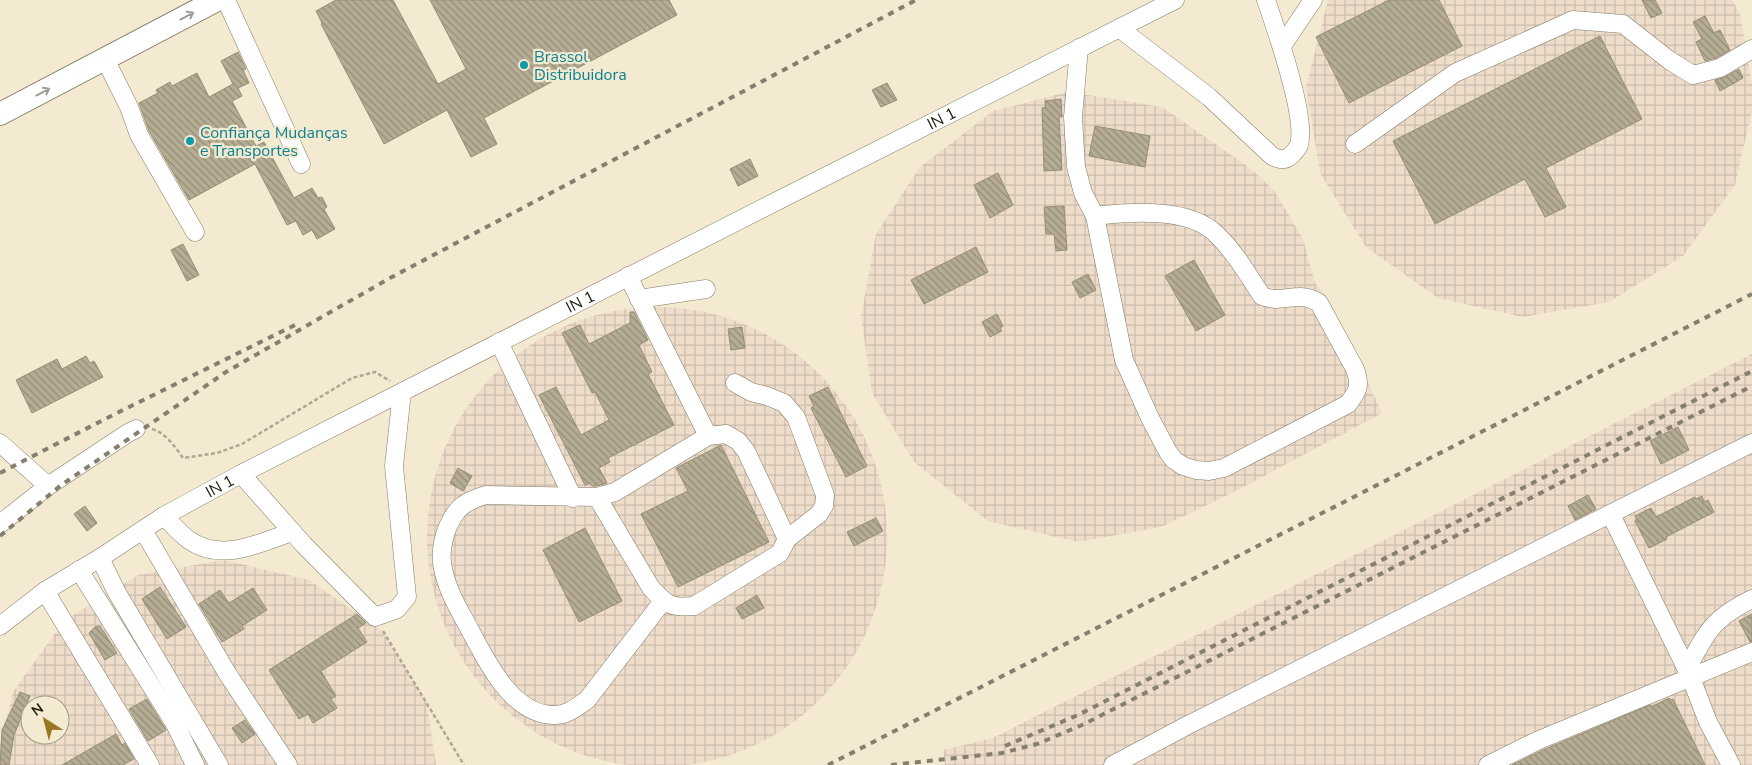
<svg xmlns="http://www.w3.org/2000/svg" width="1752" height="765" font-family="'Nunito Sans',sans-serif">
  <style>
    .industrial { fill: url(#industrial-grid); fill-rule: evenodd }
    .building { fill: url(#building-back-hatch); stroke: #958d76 }
    .lines { fill: none; stroke-linecap: round; stroke-linejoin: round }
    .minor-casing { stroke: #847c65; stroke-width: 19 }
    .major-casing { stroke: #847c65; stroke-width: 24 }
    .path { stroke: #aea793; stroke-width: 2.5; stroke-dasharray: 4 2.5; stroke-linecap: butt }
    .minor { stroke: #fff; stroke-width: 18 }
    .major { stroke: #fff; stroke-width: 22 }
    .rail { stroke: #847f6e; stroke-width: 4; stroke-dasharray: 6 6; stroke-linecap: butt }
    .oneway { stroke: #9d9c97 }
    .culture-dot { fill: #0f9aa8; stroke: #f3ead1; stroke-width: 2 }
    .labels { text-anchor: middle; stroke-width: 4.5; stroke-linejoin: round; paint-order: stroke }
    .culture-label { font-size: 16px; fill: #0d838f; stroke: #f3ead1; text-anchor: start }
    .street-label { font-size: 16px; fill: #252218; stroke: #f3ead1 }
  </style>
  <defs>
    <pattern id="industrial-grid" width="8" height="8" patternUnits="userSpaceOnUse" patternTransform="scale(1.25)"><rect width="8" height="8" fill="#efddcc"/><path d="M0 4h8M4 0v8" fill="none" stroke="#cdbdae"/></pattern>
    <pattern id="building-back-hatch" width="6" height="6" patternUnits="userSpaceOnUse" patternTransform="scale(1.25)"><rect width="6" height="6" fill="#b6ad95"/><path d="M-1 5l2 2M0 0l6 6M5-1l2 2" fill="none" stroke="#948c79"/></pattern>
  </defs>
  <rect width="100%" height="100%" fill="#f3ead1"/>
  <g class="industrial">
    <path d="M1328,0h404l8,14 12,70v27l-17,74 -52,71 -74,46 -86,15 -85,-19 -72,-51 -46,-74 -14,-86z"/>
    <path d="M1068,92l94,15 88,61 24,22 29,49 12,44 15,19 52,111 -148,79 -73,35 -83,15 -90,-21 -74,-59 -42,-69 -11,-76 15,-83 44,-67 73,-56z"/>
    <circle cx="657" cy="537" r="230"/>
    <path d="M1752,354v411h-810l3,-1 -2,-14 50,-12z"/>
    <path d="M224,560l85,20 72,50 46,74 9,61h-436v-20l13,-53 51,-71 74,-46zM30,705h30v30h-30z"/>
  </g>
  <g class="building">
    <path d="M336,0h57l45,84 28,-15 -36,-69h239l8,15 -193,103 13,26 -26,13 -24,-47 -63,34 -63,-120 1,-1 -6,-12z"/>
    <path d="M1389,0h50l23,46 -113,57 -33,-66z"/>
    <path d="M1642,0h13l7,13 -11,5z"/>
    <path d="M1705,16l9,17 6,-3 10,20 -14,8 -11,3 -9,-19 6,-3 -9,-17z"/>
    <path d="M1600,36l42,83 -96,49 20,39 -21,10 -20,-38 -90,45 -42,-83z"/>
    <path d="M238,52l8,17 -3,1 6,13 -11,5 4,8 -10,5 24,45 8,-4 30,56 18,-10 6,10 4,-1 5,10 -3,2 11,20 -18,10 -5,-9 -9,5 -7,-14 -9,4 -32,-61 -66,36 -40,-69 -10,-28 19,-10 -2,-3 14,-8 2,4 25,-13 12,24 24,-13 -12,-23z"/>
    <path d="M1739,69l4,9 -23,13 -5,-11 10,-3z"/>
    <path d="M887,83l10,17 -16,7 -9,-17z"/>
    <path d="M1061,99l1,18h-3l3,53 -18,1 -2,-63 4,-1 -1,-6z"/>
    <path d="M1095,126l55,10 -5,31 -56,-11z"/>
    <path d="M750,159l8,17 -20,10 -8,-17z"/>
    <path d="M998,173l15,32 -23,13 -16,-33z"/>
    <path d="M1064,206l3,44 -11,1 -2,-17h-8l-2,-27z"/>
    <path d="M183,244l16,31 -12,6 -16,-31z"/>
    <path d="M976,247l12,25 -64,32 -13,-24z"/>
    <path d="M1194,260l31,55 -29,16 -31,-55z"/>
    <path d="M1088,274l8,16 -16,8 -8,-16z"/>
    <path d="M630,312h4l14,28 -9,5 13,27 -4,2 26,51 -66,33 2,4 -11,6 8,15 -11,3h-4l-2,-3 -5,2 -46,-90 17,-8 25,48 28,-15 -14,-28 -3,1 -30,-60 18,-8 9,19 41,-21z"/>
    <path d="M997,314l6,12 -3,2 2,3 -12,6 -8,-15z"/>
    <path d="M742,327l3,21 -14,2 -3,-21z"/>
    <path d="M86,356l4,7 4,-2 9,16 -71,36 -16,-33 41,-21 5,10z"/>
    <path d="M828,387l39,79 -21,11 -35,-69 3,-2 -5,-10z"/>
    <path d="M1678,427l11,23 -28,14 -11,-23z"/>
    <path d="M721,445l48,97 -91,45 -37,-73 47,-23 -12,-23z"/>
    <path d="M458,468l14,8 -9,15 -13,-8z"/>
    <path d="M1588,495l8,14 -21,11 -7,-14z"/>
    <path d="M1702,496l2,6 4,-2 6,12 -48,25 1,2 -18,9 -14,-27 2,-2 -2,-3 16,-8 5,9 39,-20 1,2z"/>
    <path d="M85,506l12,17 -10,8 -13,-17z"/>
    <path d="M876,518l7,13 -29,15 -7,-14z"/>
    <path d="M585,528l37,73 -43,21 -36,-72z"/>
    <path d="M160,587l26,40 -19,12 -25,-40z"/>
    <path d="M253,588l14,22 -25,16 2,3 -22,13 -23,-38 21,-14 9,13z"/>
    <path d="M757,595l7,13 -22,11 -6,-11z"/>
    <path d="M357,614l9,9 -8,5 9,14 -46,29 15,25 -5,3 6,9 -24,15 -5,-9 -9,5 -30,-49z"/>
    <path d="M1752,614v28h-2l-11,-21z"/>
    <path d="M100,626l17,27 -12,7 -16,-27 6,-6z"/>
    <path d="M20,692l10,4 -16,39 -5,30h-9l2,-35z"/>
    <path d="M1669,698l1,2 3,-1 32,66h-193l31,-15 107,-45 1,2z"/>
    <path d="M147,699l19,31 -18,11 -19,-32z"/>
    <path d="M245,720l10,14 -13,9 -10,-15z"/>
    <path d="M116,734l6,11 3,-2 9,16 -11,6h-61z"/>
  </g>
  <g class="lines">
    <g class="minor-casing">
      <g id="minor">
        <path d="M226,0l75,164"/>
        <path d="M1119,28l90,69 63,59c6,3 11,5 17,1 4,-3 8,-8 10,-12 8,-28 -23,-116 -33,-145"/>
        <path d="M1282,46l31,-46"/>
        <path d="M1079,48l-6,69 3,50 7,26 12,23 29,144 26,58 18,34 6,8 9,6 13,4 13,1 15,-3 124,-64c10,-13 13,-18 7,-35l-36,-66c-21,-14 -36,2 -57,-7 -14,-21 -27,-44 -46,-62 -27,-27 -86,-22 -121,-18"/>
        <path d="M105,59l24,48 10,28 56,97"/>
        <path d="M1355,144l100,-71 118,-53 50,4 46,36 24,15 27,-7 32,-19"/>
        <path d="M628,276l80,160"/>
        <path d="M639,299l67,-10"/>
        <path d="M499,342l74,156"/>
        <path d="M735,383l16,9 16,4 17,7 12,14 29,78 -1,11 -5,8 -32,25"/>
        <path d="M0,443l48,43"/>
        <path d="M241,474l63,71 71,72 22,-8 10,-12 -13,-131 8,-74"/>
        <path d="M597,497l54,91c16,17 19,20 43,18l86,-53 7,-14 -41,-88 -8,-10 -12,-7 -18,2 -93,56 -18,5 -111,-2c-10,3 -22,7 -29,16 -13,17 -19,42 -13,62 5,21 17,40 27,59 16,30 41,82 82,83 13,1 24,-8 34,-15l76,-99"/>
        <path d="M1611,515l80,163 17,44 23,43"/>
        <path d="M164,516c8,8 16,18 25,24 33,23 70,3 103,-8"/>
        <path d="M0,524l48,-38 80,-53 8,-4"/>
        <path d="M143,530l84,143 61,92"/>
        <path d="M100,558l16,33 103,174"/>
        <path d="M79,570l96,154 20,41"/>
        <path d="M45,591l105,174"/>
        <path id="s1" d="M0,626l45,-35 55,-33 64,-42 77,-42 540,-275 394,-199"/>
        <path d="M1687,669c19,-37 26,-51 65,-70"/>
        <path d="M1113,765l73,-39 566,-283"/>
        <path d="M1488,765l51,-25 213,-88"/>
      </g>
    </g>
    <g class="major-casing">
      <path id="major" d="M0,114l217,-114"/>
    </g>
    <g class="path">
      <path d="M152,429c14,4 23,18 31,29l34,-5 25,-9 110,-66 23,-6 15,9"/>
      <path d="M383,631l81,134"/>
    </g>
    <use href="#minor" class="minor"/>
    <use href="#major" class="major"/>
    <g class="rail">
      <path d="M0,473l109,-56 186,-92"/>
      <path d="M0,536l60,-50 166,-114 164,-94 526,-278"/>
      <path d="M1005,746l73,-31 674,-344"/>
      <path d="M828,765l924,-471"/>
      <path d="M891,765l111,-12 35,-9 45,-19 670,-339"/>
    </g>
  </g>
  <defs><path id="oneway-shaft" d="M-6 0H5M1.5-3L5.5 0L1.5 3" fill="none" stroke-width="1.6" stroke-linecap="round" stroke-linejoin="round" transform="scale(1.25)"/></defs>
  <g class="oneway">
    <use href="#oneway-shaft" transform="translate(187 16) rotate(-28)"/>
    <use href="#oneway-shaft" transform="translate(43 92) rotate(-28)"/>
  </g>
  <g class="culture-dot">
    <circle cx="524" cy="65" r="5"/>
    <circle cx="190" cy="141" r="5"/>
  </g>
  <g class="labels">
    <g class="culture-label">
      <text x="534" y="62">Brassol<tspan x="534" dy="18">Distribuidora</tspan></text>
      <text x="200" y="138">Confiança Mudanças<tspan x="200" dy="18">e Transportes</tspan></text>
    </g>
    <g class="street-label">
      <text dy="6" stroke="none"><textPath href="#s1" startOffset="1071">IN 1</textPath></text>
      <text dy="6" stroke="none"><textPath href="#s1" startOffset="666">IN 1</textPath></text>
      <text dy="6" stroke="none"><textPath href="#s1" startOffset="261">IN 1</textPath></text>
    </g>
  </g>
  <g transform="translate(45 720) rotate(324)"><circle r="24" fill="#f3ead1" stroke="#a19a87"/>
  <path d="M0-4L9 19L0 12L-9 19Z" fill="#997621"/>
  <text y="-8" font-size="14" font-weight="bold" text-anchor="middle" fill="#252218">N</text>
  </g>
</svg>
